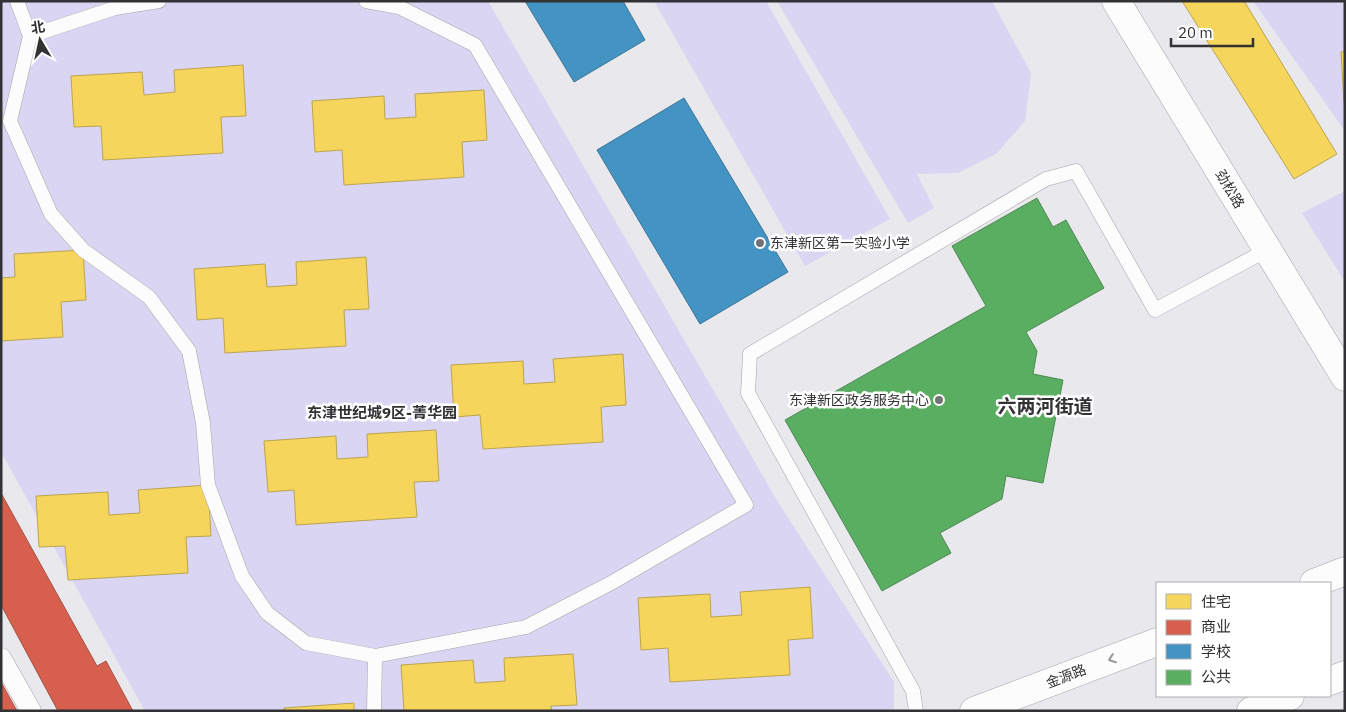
<svg xmlns="http://www.w3.org/2000/svg" width="1346" height="712" font-family="'IBM Plex Sans','Noto Sans SC',sans-serif">
  <style>
    .green { fill: #dad5f2 }
    .homes { fill: #f6d55c; stroke: #bba450 }
    .shops { fill: #d6604d; stroke: #a55246 }
    .schools { fill: #4393c3; stroke: #3e7698 }
    .public { fill: #5aae61; stroke: #4e8854 }
    .lines { fill: none; stroke-linecap: round; stroke-linejoin: round }
    .service-casing { stroke: #a4a3a7; stroke-width: 15 }
    .pedestrian-casing { stroke: #a4a3a7; stroke-width: 21 }
    .tertiary-casing { stroke: #a4a3a7; stroke-width: 29 }
    .secondary-casing { stroke: #a4a3a7; stroke-width: 29 }
    .service { stroke: #fcfcfc; stroke-width: 14 }
    .pedestrian { stroke: #fcfcfc; stroke-width: 20 }
    .tertiary { stroke: #fcfcfc; stroke-width: 28 }
    .secondary { stroke: #fcfcfc; stroke-width: 28 }
    .oneway { stroke: #979698 }
    .poi-dot { fill: #727175; stroke: #fff; stroke-width: 2 }
    .labels { text-anchor: middle; stroke-width: 5; stroke-linejoin: round; paint-order: stroke }
    .street-label { font-size: 14px; fill: #323134; stroke: #fff }
    .poi-label { font-size: 14px; fill: #323134; stroke: #fff; text-anchor: start }
    .neighbourhood-label { font-size: 15px; font-weight: bold; fill: #323134; stroke: #fff }
    .district-label { font-size: 19px; font-weight: bold; fill: #323134; stroke: #fff }
  </style>
  <rect width="100%" height="100%" fill="#e9e8ed"/>
  <g class="green">
    <path d="M1,1h487l290,501 116,180v29h-749l-144,-259z"/>
    <path d="M654,1h112l124,218 -85,47z"/>
    <path d="M777,1h215l39,72 -6,48 -29,33 -38,19 -41,1 17,34 -26,15z"/>
    <path d="M1253,1h92v130z"/>
    <path d="M1345,191v91l-43,-69z"/>
  </g>
  <g class="homes">
    <path d="M1182,1h62l93,153 -43,25z"/>
    <path d="M1345,51v52h-1l-3,-51z"/>
    <path d="M243,65l3,51 -25,1 2,36 -120,7 -2,-34 -27,1 -3,-51 71,-4 2,23 31,-3 -1,-22z"/>
    <path d="M484,90l3,50 -25,2 2,35 -120,8 -2,-35 -27,2 -3,-51 72,-5 1,23 31,-2 -1,-23z"/>
    <path d="M83,250l3,50 -25,2 2,35 -62,4v-63l14,-1 -1,-23z"/>
    <path d="M366,257l3,52 -25,1 2,36 -121,7 -2,-35 -26,2 -3,-51 71,-5 2,23 30,-2 -1,-23z"/>
    <path d="M623,354l3,51 -25,2 2,35 -120,7 -3,-34 -26,2 -3,-52 72,-4 1,23 31,-2 -2,-23z"/>
    <path d="M436,430l3,51 -25,1 3,35 -121,8 -2,-35 -26,2 -4,-51 72,-5 1,23 31,-2 -1,-23z"/>
    <path d="M208,485l3,51 -25,1 2,36 -120,7 -3,-34 -26,1 -3,-51 72,-4 1,23 31,-2 -2,-23z"/>
    <path d="M810,587l3,51 -25,2 2,35 -120,7 -2,-34 -27,2 -3,-52 72,-4 1,23 31,-2 -2,-23z"/>
    <path d="M573,654l4,51 -26,1 1,5h-148l-3,-46 72,-5 2,23 30,-2 -1,-23z"/>
    <path d="M354,703v8h-70v-3z"/>
  </g>
  <g class="shops">
    <path d="M1,493l96,173 9,-5 27,50h-75l-57,-106z"/>
    <path d="M1,682l16,29h-16z"/>
  </g>
  <g class="schools">
    <path d="M525,1h98l22,39 -71,42z"/>
    <path d="M684,98l104,174 -88,52 -103,-174z"/>
  </g>
  <path class="public" d="M1037,198l16,29 13,-7 38,68 -78,44 11,19 -4,23 30,6 -20,103 -37,-7 -4,23 -62,34 11,20 -69,38 -97,-171 201,-114 -34,-60z"/>
  <g class="lines">
    <g class="service-casing">
      <g id="service">
        <path d="M17,1l13,35"/>
        <path d="M159,1l-44,7 -85,28 -20,85 41,93 32,36 66,47 40,54 14,72 5,62 34,91 25,37 39,30 69,13 151,-29 85,-44 135,-78 -271,-460 -76,-38 -33,-6"/>
        <path d="M374,711l1,-55"/>
        <path d="M916,711l-3,-20 -165,-298 2,-39 296,-175 30,-8 79,139 112,-60"/>
      </g>
    </g>
    <g class="pedestrian-casing">
      <path id="pedestrian" d="M1,658l30,53"/>
    </g>
    <g class="tertiary-casing">
      <path id="tertiary" d="M1116,1l229,376"/>
    </g>
    <g class="secondary-casing">
      <g id="secondary">
        <path d="M1314,583l31,-12"/>
        <path d="M1330,681l15,-6"/>
        <path d="M974,711l183,-69"/>
        <path d="M1251,711l39,-15"/>
      </g>
    </g>
    <use href="#service" class="service"/>
    <use href="#pedestrian" class="pedestrian"/>
    <use href="#tertiary" class="tertiary"/>
    <use href="#secondary" class="secondary"/>
  </g>
  <defs><path id="oneway-chevron" d="M-2-3.5L2.5 0L-2 3.5" fill="none" stroke-width="1.6" stroke-linecap="round" stroke-linejoin="round" transform="scale(1.25)"/></defs>
  <use class="oneway" href="#oneway-chevron" transform="translate(1112 659) rotate(159)"/>
  <g class="poi-dot">
    <circle cx="760" cy="243" r="5"/>
    <circle cx="939" cy="400" r="5"/>
  </g>
  <g class="labels">
    <g class="street-label">
      <text transform="translate(1230 189) rotate(59)" y="5">劲松路</text>
      <text transform="translate(1066 676) rotate(-21)" y="5">金源路</text>
    </g>
    <g class="poi-label">
      <text x="770" y="248">东津新区第一实验小学</text>
      <text x="929" y="405" text-anchor="end">东津新区政务服务中心</text>
    </g>
    <g class="neighbourhood-label">
      <text x="382" y="418">东津世纪城9区-菁华园</text>
    </g>
    <g class="district-label">
      <text x="1045" y="413">六两河街道</text>
    </g>
  </g>
  <rect width="1346" height="712" fill="none" stroke="#323134" stroke-width="5"/>
  <rect x="1156" y="582" width="175" height="115" fill="#ffffff" stroke="#adadae"/>
  <rect x="1166" y="594" width="25" height="15" fill="#f6d55c" stroke="#adadae"/>
  <text x="1201" y="607" font-size="15" fill="#323134">住宅</text>
  <rect x="1166" y="620" width="25" height="15" fill="#d6604d" stroke="#adadae"/>
  <text x="1201" y="632" font-size="15" fill="#323134">商业</text>
  <rect x="1166" y="644" width="25" height="15" fill="#4393c3" stroke="#adadae"/>
  <text x="1201" y="657" font-size="15" fill="#323134">学校</text>
  <rect x="1166" y="670" width="25" height="15" fill="#5aae61" stroke="#adadae"/>
  <text x="1201" y="682" font-size="15" fill="#323134">公共</text>
  <g transform="translate(40 40) rotate(351)" stroke="#ffffff" stroke-width="4" paint-order="stroke">
  <path d="M0-4L9 19L0 12L-9 19Z" fill="#323134"/>
  <text y="-8" font-size="14" font-weight="bold" text-anchor="middle" fill="#323134">北</text>
  </g>
  <path d="M1171 38v8h82v-8" fill="none" stroke="#323134" stroke-width="2.5"/>
  <text x="1178" y="38" font-size="15" fill="#323134" stroke="#ffffff" stroke-width="4" paint-order="stroke">20 m</text>
</svg>
